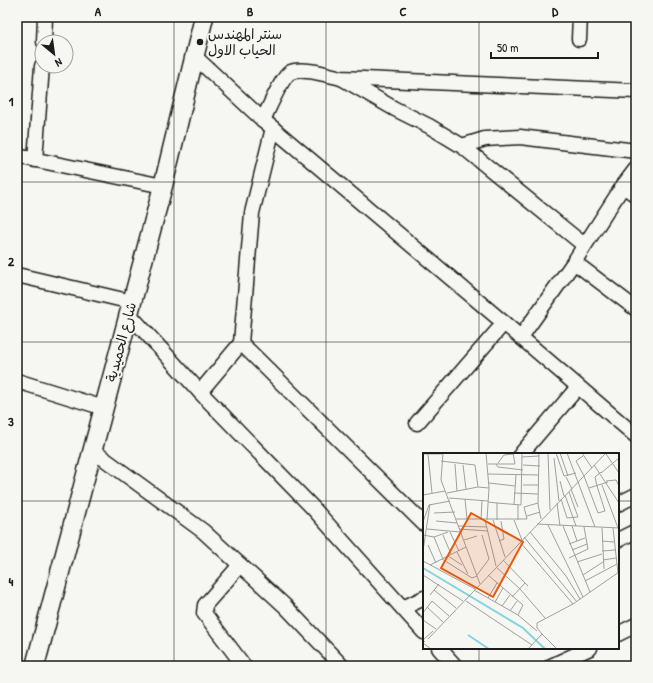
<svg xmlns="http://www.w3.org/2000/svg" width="653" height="683" font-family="'Patrick Hand','Playpen Sans Arabic',sans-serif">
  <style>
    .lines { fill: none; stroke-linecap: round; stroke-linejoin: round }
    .minor-casing { stroke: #1c1c1c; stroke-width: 17 }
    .tertiary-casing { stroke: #1c1c1c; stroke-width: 21 }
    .minor { stroke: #f6f6f2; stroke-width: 14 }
    .tertiary { stroke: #f6f6f2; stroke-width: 18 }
    .grid { fill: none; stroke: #1c1c1c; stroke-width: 1; stroke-opacity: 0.55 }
    .poi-dot { fill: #1c1c1c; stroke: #f6f6f2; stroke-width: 1.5 }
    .labels { text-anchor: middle; stroke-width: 3.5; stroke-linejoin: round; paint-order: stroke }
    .poi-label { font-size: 14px; fill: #1c1c1c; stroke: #f6f6f2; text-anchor: start }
    .street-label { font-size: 14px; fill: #1c1c1c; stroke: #f6f6f2 }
    .inset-river { fill: none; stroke: #84d4df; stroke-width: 2 }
    .inset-road { fill: none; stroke: #9f9f9c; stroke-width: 1 }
    .view { fill: #e8590c; fill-opacity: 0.15; stroke: #e8590c; stroke-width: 2 }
    .inset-edge { fill: none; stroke: #1c1c1c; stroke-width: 2 }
    .neatline { fill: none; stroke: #1c1c1c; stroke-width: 1.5 }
    .grid-label { font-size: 13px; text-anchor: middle; font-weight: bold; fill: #1c1c1c }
  </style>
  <rect width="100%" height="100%" fill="#f6f6f2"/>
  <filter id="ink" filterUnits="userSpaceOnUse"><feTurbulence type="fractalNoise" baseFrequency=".025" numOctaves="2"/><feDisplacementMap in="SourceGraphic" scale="8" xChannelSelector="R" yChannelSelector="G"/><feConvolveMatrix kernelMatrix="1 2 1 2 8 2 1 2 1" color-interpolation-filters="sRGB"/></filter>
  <g filter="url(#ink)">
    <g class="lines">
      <g class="minor-casing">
        <g id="minor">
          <path d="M579,39l1,-22"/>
          <path d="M44,42l1,-25"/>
          <path d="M194,56l69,64 241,203 132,113"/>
          <path d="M343,79l52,30 34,17 33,20 122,99"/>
          <path d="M263,120c5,-10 19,-44 28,-48 11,-5 38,3 50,6l295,13"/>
          <path d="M273,128l-21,85 -11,130 183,181"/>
          <path d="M462,146l23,-7 35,-2 116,14"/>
          <path d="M17,156l146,30"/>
          <path d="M35,160l7,-94"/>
          <path d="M623,186l13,9"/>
          <path d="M574,262l62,47"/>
          <path d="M17,275l115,27"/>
          <path d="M129,314l71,78 113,116 111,124"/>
          <path d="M521,337l53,-75 49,-76 13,-17"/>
          <path d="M17,381l87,27"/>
          <path d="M200,392l41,-49"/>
          <path d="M417,423l87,-100"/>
          <path d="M92,450l111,81 82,75 57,60"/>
          <path d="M521,454l57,-67"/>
          <path d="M618,504l18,-9"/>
          <path d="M618,540l18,-9"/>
          <path d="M240,565l-35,40 -1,8 40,53"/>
          <path d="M403,608l21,-10"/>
          <path d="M618,634l18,-9"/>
          <path d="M439,648l16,18"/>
          <path d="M551,666l39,-18"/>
        </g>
      </g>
      <g class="tertiary-casing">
        <path id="tertiary" d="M35,666l128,-480 41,-169"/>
      </g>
      <use href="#minor" class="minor"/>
      <use href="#tertiary" class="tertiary"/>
    </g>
  </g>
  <path class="grid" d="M174,17v649M326,17v649M479,17v437M17,182h619M17,342h619M17,501h407M618,501h18M479,648v18"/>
  <circle class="poi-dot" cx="200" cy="42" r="4"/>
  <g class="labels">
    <g class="poi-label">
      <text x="208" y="39">سنتر المهندس<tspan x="208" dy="16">الحياب الاول</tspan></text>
    </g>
    <g class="street-label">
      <text transform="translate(121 342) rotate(-75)" y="5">شارع الحميدية</text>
    </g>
  </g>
  <g transform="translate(423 453)">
    <rect width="196" height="196" fill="#f6f6f2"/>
    <path class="inset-river" d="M0,115l100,60 22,21M45,182l21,14"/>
    <path class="inset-road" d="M20,0l-2,27 39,104M63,0l3,35 -2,32M116,0l-1,51 3,15M125,0l2,57M133,0l8,23 12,-3M137,0l8,23M144,0l28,74M159,0l10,15M0,1h19M5,1l4,39M183,1l13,19M160,3l-7,5 8,15 14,37 7,-2 -8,-25M99,4l17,-1M131,5l5,43M18,8l34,4 3,22M75,10l6,-8 10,-1M32,11l2,27M65,11h27l-2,-11M73,11l2,3 25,3M40,12l3,24M100,12l17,1M171,12l25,38M178,20l18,-15M65,21l51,1M143,24l6,12M137,28l4,15M183,28l10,-1 3,6M66,30l26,3M100,32h16M179,32l16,43M174,33l-2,-9 6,-5M166,35l19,-6M148,36l7,18M24,40l31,-6 11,1M91,40l24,1M0,42l22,-4M142,42l11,31M26,45l39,3M42,46l2,20M138,46l6,19 11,-1 -9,-25M65,49l9,1v17M74,50l24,2 1,-52M134,50l3,23M91,51l2,-29M95,52v15M11,60l21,-1M104,63l13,-4M33,66h71l-3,-12 14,-4M58,67l1,-20M62,67l11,46M70,67l12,37M91,67l8,20M13,68l21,2M0,69l6,-17 21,-4M114,71l82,4M125,72l35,72M35,73l29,1M140,73l27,66M149,73l5,15M179,75l2,41M190,75l5,45M4,76l33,3M36,76l29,2M27,79l9,19M107,79l36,44 14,23M0,82l11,2 14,-5M20,82l8,19M11,84l9,22M101,84l53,65M41,87l13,-4M76,88l5,-2 -3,-18M179,88l12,1M97,89l53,62M146,91l16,-6M5,92l8,18M149,97l15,-6M0,98l7,-47M179,98l13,-1M34,99l11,22M25,103l14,9M146,105l19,-9 -4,-22M19,106l30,19 5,-2M80,107l25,26M180,107l13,-2M0,108l52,28M154,109l25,-8M7,112l36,-18M73,114l24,22 25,29M0,122l40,26M54,122l12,-16 -7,-24M65,122l35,30 -5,10M160,122l20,-13M162,128l32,-17M11,137l22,18M51,137l44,25 19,16M7,142l9,-11M89,144l13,-14M65,145l9,-15M43,148l66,44M72,149l8,-14M79,153l8,-11M4,154l16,15M87,158l7,-10M0,160l9,-12 17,15M0,167l13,9M119,181l15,15M5,186l178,-186M0,187l10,-9M2,188l-2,2 8,6M105,196l14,-15 -5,-6v-5l36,-19 46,-32"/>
    <path class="view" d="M48,60l52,29 -30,55 -52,-29z"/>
    <rect width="196" height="196" class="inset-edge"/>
  </g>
  <rect width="653" height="683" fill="none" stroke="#f6f6f2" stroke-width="44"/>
  <g transform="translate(54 54) rotate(151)"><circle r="19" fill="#f6f6f2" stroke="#9f9f9c"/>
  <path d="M0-3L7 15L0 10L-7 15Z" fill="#1c1c1c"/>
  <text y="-6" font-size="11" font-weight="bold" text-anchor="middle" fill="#1c1c1c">N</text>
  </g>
  <path d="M491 52v6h107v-6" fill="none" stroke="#1c1c1c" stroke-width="2"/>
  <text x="497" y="52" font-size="12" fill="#1c1c1c" stroke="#f6f6f2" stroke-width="3" paint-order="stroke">50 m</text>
  <rect x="22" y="22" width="609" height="639" class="neatline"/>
  <g class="grid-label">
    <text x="98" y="16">A</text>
    <text x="250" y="16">B</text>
    <text x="403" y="16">C</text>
    <text x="555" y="16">D</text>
    <text x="11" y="106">1</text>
    <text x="11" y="266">2</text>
    <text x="11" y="426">3</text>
    <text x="11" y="586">4</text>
  </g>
</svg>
